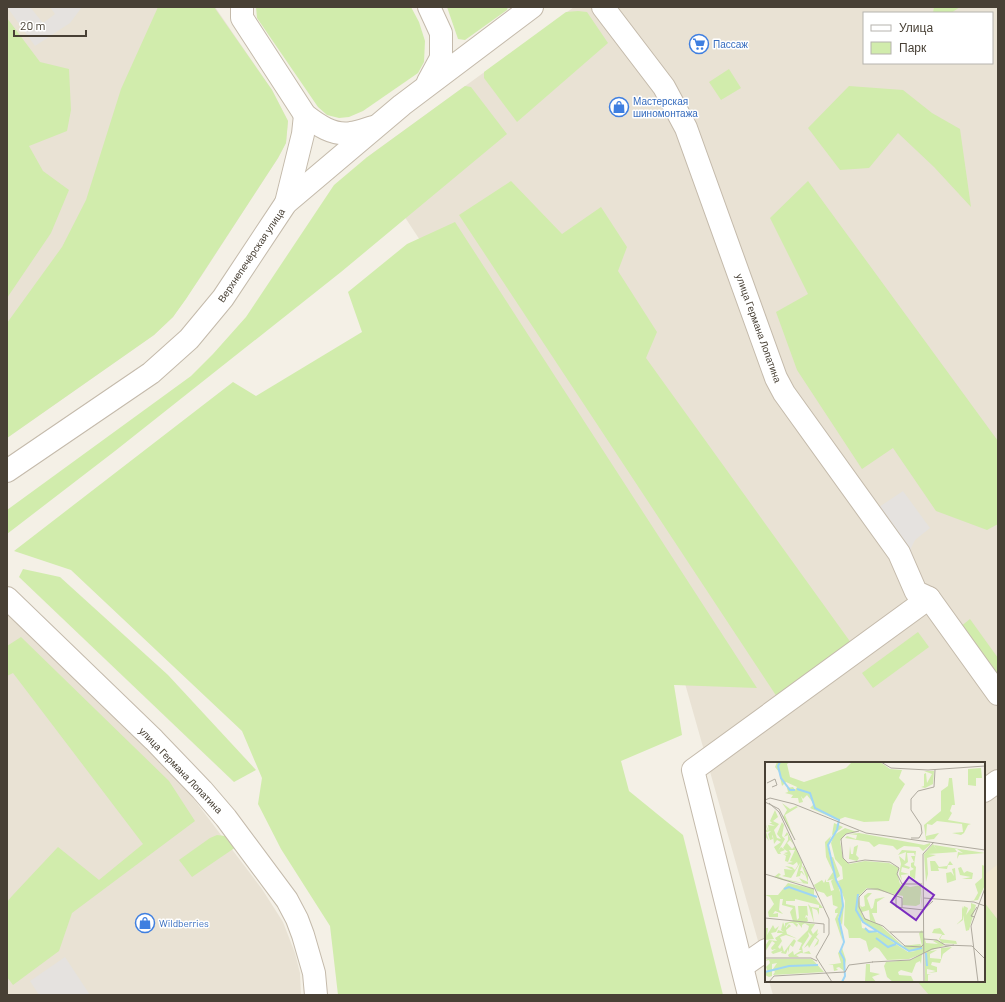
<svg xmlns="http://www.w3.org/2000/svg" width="1005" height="1002" font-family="Barlow,sans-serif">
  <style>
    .residential { fill: #e9e2d4; fill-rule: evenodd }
    .education { fill: #efe5cf }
    .green { fill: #d1ecac }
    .parking { fill: #e5e2df }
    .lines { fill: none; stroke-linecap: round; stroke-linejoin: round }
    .minor-casing { stroke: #c4baab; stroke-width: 24 }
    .tertiary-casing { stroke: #c4baab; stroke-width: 24 }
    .minor { stroke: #fff; stroke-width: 22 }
    .tertiary { stroke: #fff; stroke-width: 22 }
    .labels { text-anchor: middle; stroke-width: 3; stroke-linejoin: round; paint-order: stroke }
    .shop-label { font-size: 10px; fill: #366cbe; stroke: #fff; text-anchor: start }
    .street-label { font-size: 10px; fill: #484035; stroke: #fff }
    .inset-river { fill: none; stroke: #9ed5f5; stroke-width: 2 }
    .inset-road { fill: none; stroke: #afaa9f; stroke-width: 1 }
    .view { fill: #7b2cbf; fill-opacity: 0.15; stroke: #7b2cbf; stroke-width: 2 }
    .inset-edge { fill: none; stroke: #484035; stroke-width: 2 }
  </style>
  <rect width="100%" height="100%" fill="#f4f0e6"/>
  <g class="residential">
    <path d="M7,7h208l57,83 16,31 -2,22 -8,15 -76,117 -29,42 -19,18 -147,103z"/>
    <path d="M574,7h424v988h-225l-4,-14h215v-218h-218v206l-101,-356 -299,-455zM864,13h128v50h-128z"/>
    <path d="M7,609l167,164 88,116 21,33 12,31 5,20 1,22h-294z"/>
  </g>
  <path class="education" d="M998,864v68l-14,-18v-39z"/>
  <g class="green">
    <path d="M158,7h56l58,83 16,31 -2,22 -8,15 -92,141 -13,18 -19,18 -147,103v-115l55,-76 24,-47 35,-111z"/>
    <path d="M256,7h155l8,15 6,19 -1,21 -6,11 -55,38 -14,6 -10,1 -12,-3 -9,-8 -61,-89z"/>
    <path d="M447,7h61l-1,3 -42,30 -7,-1z"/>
    <path d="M934,7h26l-9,6h-18z"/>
    <path d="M578,11l9,1 21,31 -91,79 -33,-44v-6l82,-60z"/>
    <path d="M7,18l33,44 29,7 2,41 -4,21 -38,15 14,25 26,19 -18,43 -44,65z"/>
    <path d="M729,69l12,19 -20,12 -12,-18z"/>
    <path d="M465,86l6,1 36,47 -166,138 -226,179 -108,83v-24l184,-134 22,-22 33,-37 88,-132 32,-27z"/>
    <path d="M849,86l54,4 29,23 28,16 11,78 -37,-40 -36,-34 -29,35 -29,2 -32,-42z"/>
    <path d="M511,181l51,53 39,-27 26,40 -9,24 39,61 -11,26 208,289 -75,53 -320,-485z"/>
    <path d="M808,181l190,260v83l-11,6 -51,-19 -43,-63 -31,21 -65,-99 -21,-58 32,-18 -38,-76z"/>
    <path d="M455,222l302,466 -83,-3 8,50 -61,26 8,30 54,44 40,160h-385l-8,-69 -49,-77 -23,-45 4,-26 -20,-47 -171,-161 -57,-19 219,-169 23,14 106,-64 -14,-40 59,-48z"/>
    <path d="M23,569l37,8 108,98 88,95 -22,12 -215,-205z"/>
    <path d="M970,619l28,39v17l-3,-2 -35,-46z"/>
    <path d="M918,632l11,15 -56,41 -11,-15z"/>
    <path d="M21,637l148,144 26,40 -123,92 -13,38 -46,34 -6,-8v-75l5,-6 46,-49 41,33 44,-36 -130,-171 -6,3v-30z"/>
    <path d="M217,835l8,1 11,11 -44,30 -13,-17 31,-22z"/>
    <path d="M984,902l14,18v75h-69l-12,-14h67z"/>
  </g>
  <g class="parking">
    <path d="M7,7h23l13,16 12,-9 -5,-7h32l-12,16 -35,23z"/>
    <path d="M903,491l27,37 -15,12 -4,8 2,11 -34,-52z"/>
    <path d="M65,957l25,38h-51l-9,-14z"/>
  </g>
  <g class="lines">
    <g class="minor-casing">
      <g id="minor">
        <path d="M603,7l61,80 22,41 90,250 8,15 115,160 17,39 13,6 69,96"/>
        <path d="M7,598l147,142 48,50 24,28 61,82 10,19 6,16 11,38 2,22"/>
        <path d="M984,791l14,-10"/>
        <path d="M743,966l23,-16"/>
        <path d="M749,995l-56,-225 236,-172"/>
      </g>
    </g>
    <g class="tertiary-casing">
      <g id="tertiary">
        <path d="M242,7v11l63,97c13,10 28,21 46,18 7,-1 15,-4 22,-6"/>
        <path d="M428,82l13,-24v-25l-12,-26"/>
        <path d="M286,203l17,-69 2,-19"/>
        <path d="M7,471l144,-98 38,-34 34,-41 63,-95 116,-98 130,-98"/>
      </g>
    </g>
    <use href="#minor" class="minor"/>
    <use href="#tertiary" class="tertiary"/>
  </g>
  <defs>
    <g id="supermarket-ring" transform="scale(1)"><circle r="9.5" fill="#fff" stroke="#3f7fe0" stroke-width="1.5"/><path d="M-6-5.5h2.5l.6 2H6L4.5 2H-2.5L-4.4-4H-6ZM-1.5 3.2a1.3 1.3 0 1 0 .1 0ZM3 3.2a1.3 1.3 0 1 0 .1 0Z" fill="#3f7fe0"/></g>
    <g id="shop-ring" transform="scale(1)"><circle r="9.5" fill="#fff" stroke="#3f7fe0" stroke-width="1.5"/><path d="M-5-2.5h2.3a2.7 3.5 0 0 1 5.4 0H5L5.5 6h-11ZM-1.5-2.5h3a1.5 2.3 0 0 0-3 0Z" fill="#3f7fe0"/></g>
  </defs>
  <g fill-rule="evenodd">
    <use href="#supermarket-ring" x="699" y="44"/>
    <use href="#shop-ring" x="619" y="107"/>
    <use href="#shop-ring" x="145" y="923"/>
  </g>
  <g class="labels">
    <g class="shop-label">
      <text x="713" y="48">Пассаж</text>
      <text x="633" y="105">Мастерская<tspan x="633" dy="12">шиномонтажа</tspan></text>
      <text x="159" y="927">Wildberries</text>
    </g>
    <g class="street-label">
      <text transform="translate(251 255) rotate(-56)" y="4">Верхнепечёрская улица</text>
      <text transform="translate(759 328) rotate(70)" y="4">улица Германа Лопатина</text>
      <text transform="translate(181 770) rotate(46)" y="4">улица Германа Лопатина</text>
    </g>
  </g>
  <g transform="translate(765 762)">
    <rect width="220" height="220" fill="#f4f0e6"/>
    <path d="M12,0h13l-3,2 3,13 14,5 42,-14 6,-6h28l10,7 12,1 -3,8 6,6 -12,20 -4,17 -25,1 -19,-5 -5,2v2l-30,-13 4,-4 -7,-9 -4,4 -2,-3 2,6 -4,1 -1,-5h-7l2,-3 -8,-2 3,-1 -1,-4 6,-1 2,3 2,-3 -11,-5 -4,4 -3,-14 -4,-5zM216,6l1,10h-6v8l-8,-1v-16zM159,9h10l-1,13 -8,4 -4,-1 3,-1v-12l2,-1 1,10 5,-9zM184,16h3l3,27h-3l-2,6 2,2 -4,7 23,4 -3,1 -4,8 -3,2 -9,-2 11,-1 -1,-8 -25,-3 -5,4 -5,-1 -1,12 13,-3 -5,6 -8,1 -2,-15 17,-14v-20l7,-5zM17,41l8,6 6,-3 2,1 -13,8 9,23 -11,-21 4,-7zM10,48l3,7 -5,4 6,3 -5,6 3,8 4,1 -4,-5 5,-12 2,3 -2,11 3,3 -7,12 3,-4 4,3 -5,2 1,2h-3l-4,-7 7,-5 -4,-2 -3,4 -1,-8 -1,-1 1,4 -3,1 -2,-6 3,-3 -5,1 3,9 -4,-5v-7l3,2 -3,-8 4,8 -1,-6 7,1 -6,-3h3l-2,-2zM69,61l9,4 -12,9 -3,10 2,12 3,-1 7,19 -4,3 8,26 -2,20 -3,-6 2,-8 -3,7 3,9 1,13 -7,-21 3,-6h-3v-3l3,-3 -5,-2 -1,-10 -5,2 -3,-4 -7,-2 -3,-6 8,-5 2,3 2,-4v3h3l2,9 3,-1 -3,-9 2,-2 -6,2 6,-9 -7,-15 -1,-15 7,-7zM80,66l12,4 -10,1 -7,8 3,17 6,6 16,-3 24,2 10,5 -2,5 3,11 10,3 11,-2 1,24 -2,-16v11l-4,2 -14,-1 1,-9 -36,-8 -9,9 5,20 17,8 23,21 17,-2 2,2 -3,-13 3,-3 4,13 12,1 -5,-3 4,-1 8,5 -36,14 -22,1 -8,-11 -4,-2 -6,5 -3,-11 -6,-3h-11l-1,-8 -4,-5 1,-24 -7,-20 5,-2 -1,-12 -7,-8 -4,-16 3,-8zM96,158l48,31h7l-8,1 -29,-19 -17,-5zM22,70l7,13 -4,-5 -3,3 5,6 3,-3 7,16v4l2,1 4,8v9l-26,-4 -8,-3 5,-4 2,2 -3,1 6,3 19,4 -4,-5 9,4 -6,-16 -2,5h2l3,5 -4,-4 -1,4 -4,1 4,-14 -9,15 -9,-2 3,-1 -1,-6 9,1 -8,-4 7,1 3,3 3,-5 -1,-3 -4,3 -6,-2 6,-1 -3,-1 5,-11h-6l2,4 -3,8 -3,-1 1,-5 -3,-2 5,1 -4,-2 4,-1 -5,-4 5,-8v-5l-4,2zM94,71l65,12 6,-2v2l-7,6 -4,-4 -15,-1 -7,4 -4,-4 -14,-2 -5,3 -5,-5 -24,-4 2,-2 9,3 1,-4 -8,-1zM168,82l4,6 -3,-5 51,8 -26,2 -2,4 1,-7 5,1 -6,-4h-2l2,3 -29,2 8,1 -9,3 1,16 -2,8 -2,-28zM93,83l-2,10 3,3 -2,3 -8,-2 1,-13 1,8h2l1,-7zM137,88l14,1 -2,14 2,2 -1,12 -5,-3v-5l4,-2 -3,-2v-4l3,-1 -3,-6h4l-1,-3h-7l1,9 -4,3 6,2 -1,2 -7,-2 -1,5 8,2 -8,1 1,6 -3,-7 2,-10 -2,-8 6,5 1,-9 -8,3zM165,99h5l4,6 8,-1 3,-5 3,4h-5l-1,4 -9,-1 1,3h-8zM217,103l3,1v19l-7,15 -8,1 4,-1 4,-7 -3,-9 7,-6zM196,105l3,6 3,-2 6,2 -1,6h-10l9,-2 -11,-2 -2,-7zM190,106l1,12 -9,3 -1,-10 5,-1 3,4 -2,-7zM23,121l26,6v7l9,12h-4v7l-2,-5 -5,-2 2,15 -6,-19 3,3 8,1v-3l-24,-6v2h-9v3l9,2 2,14 2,-2 -1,-12h9l1,10 -2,-1 -1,3 2,-1 1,4 -6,4v3l-4,-5 -3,1h3l-1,3 -4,-4h-4l-3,3v2l3,-4 2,2 -5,4 1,4 11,5 -12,-4 -6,2 2,4 -4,6 2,2 2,-4 2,7 10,-13 2,2 -3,6 -3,-2 -2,8v-4l-2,5 -5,-1 1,-2 -9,3 -2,-2 5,-3 -4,1 -1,-2 4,-5 -3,-2 -7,11v-6l4,-6 8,1 -2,-3 8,-5h-6l1,-3 6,2 -3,-2 2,-8 2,5v-4l8,-2 -3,-9 3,-4 -11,-3 1,-6h-3l-1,11 4,4 -8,-3 -2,3 5,-1v4h-9l-1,-5 6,-8 -4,-7 -5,-2h13zM103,131h4l-5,5 4,11 2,-1 2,-9 10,-2 -8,5v11h-5l4,10 -6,-3 -1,-10 -7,2 -3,-8 3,3 3,-1 -1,-10zM206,141l5,2 -7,25 -3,1 -3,-16v5l-7,5 6,-6v-13l1,3 1,-3 4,2 -2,7 5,-7zM39,161l11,1 -4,6 2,4 5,-5 -1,5 2,-1 -3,4 3,3 -1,4 -4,3 4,-7 -3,-2 -6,10 -1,-3 -4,3 8,-12 -4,-4 1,4 -7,11 1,6 6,-2 2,3 -10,-1 -5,2 3,2h-10l-1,-2 5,-4 1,4 8,-5h-3l3,-7 -5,-2 11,-11 1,-4zM8,163l2,4 4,-3 -3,6 -5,1 3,6 -9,1v-12h3l-1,7zM175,166l5,7h-3l-2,4 16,2 1,3 -15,-1 -3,-4 3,-5 -10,-1 2,-4zM187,185l-9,7 -3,9 -8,-1 -1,3 6,2v5l-9,1 8,-2 -9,-2v5l4,1h-3v7h-3v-30l12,-2 -7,4v4l11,1v-11zM77,186l4,12 -2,11 -5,-4 -3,1 2,2 -4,1 -1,-6h-5l13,-2 -3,-10zM157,192l-1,10 -1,-3 -4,2 -4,10 -11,-3 -3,2 1,3 12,1 3,6h-21l-6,-5 -3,-11 2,-4 25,-2zM2,197h45l12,13 -51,3 2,-3 -2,-3 4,-6 -5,1v12l-3,1 -4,-2v-3h3l-2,-5 4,-4 -1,-3 -4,1zM101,202h4v8l10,2 -8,3 4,5h-11z" fill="#d1ecac" fill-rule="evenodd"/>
    <path class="inset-river" d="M15,0l-2,4 3,12 9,12h5M32,27l13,4 5,15 24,12 -2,10 -9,15 8,35 5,10 2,16 -4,13 5,23 -4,10 4,7 1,17 -3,6M19,127l5,-2 28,10M93,132l-2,16 7,12 46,29 13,-3M100,166l4,4 8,-1M111,176l12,9 8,-3M161,191l1,13M0,210l24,-6 29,-1"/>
    <path class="inset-road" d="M116,0l10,6 37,2 57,-4M2,21l8,-4 2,6 -5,2M0,38l5,-2 24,6 72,29 119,17M0,40l14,7 16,31M4,41l10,9 50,107v15l-13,23 16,25M94,69l-13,3 -5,5 2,19 5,5 17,-3 25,2 9,6 -2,6 5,10h20M146,76h8l3,-5 -1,-8 -10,-15v-11l7,-8 16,-4 1,-17M0,112l49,15M131,134v11l28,3M159,136l50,4 11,4M137,145v-9l-24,-9h-11l-8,8v10l6,12 18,7 22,20 16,1 3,-3M159,147l9,-8M210,155l-4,-1 6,-9M0,156l59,6v9M125,170h34M159,177l13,1 8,5 27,1 13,13M0,196h46l6,3M107,200l38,-2 22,-11 22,-4M4,220l5,-6 71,-4 4,-7 24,-3M159,220l-1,-128 11,-12M213,220l-7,-56 14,-38"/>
    <path class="view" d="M144,115l25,18 -18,25 -25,-18z"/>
    <rect width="220" height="220" class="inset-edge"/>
  </g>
  <rect width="1005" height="1002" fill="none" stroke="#484035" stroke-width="16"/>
  <rect x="863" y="12" width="130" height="52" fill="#ffffff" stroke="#b6b3ae"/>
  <rect x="871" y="25" width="20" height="6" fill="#ffffff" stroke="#b6b3ae"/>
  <text x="899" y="32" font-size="12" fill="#484035">Улица</text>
  <rect x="871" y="42" width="20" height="12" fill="#d1ecac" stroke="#b6b3ae"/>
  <text x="899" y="52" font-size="12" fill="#484035">Парк</text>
  <path d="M14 30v6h72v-6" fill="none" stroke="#484035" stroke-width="2"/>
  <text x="20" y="30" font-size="12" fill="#484035" stroke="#ffffff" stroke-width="3" paint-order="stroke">20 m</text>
</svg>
